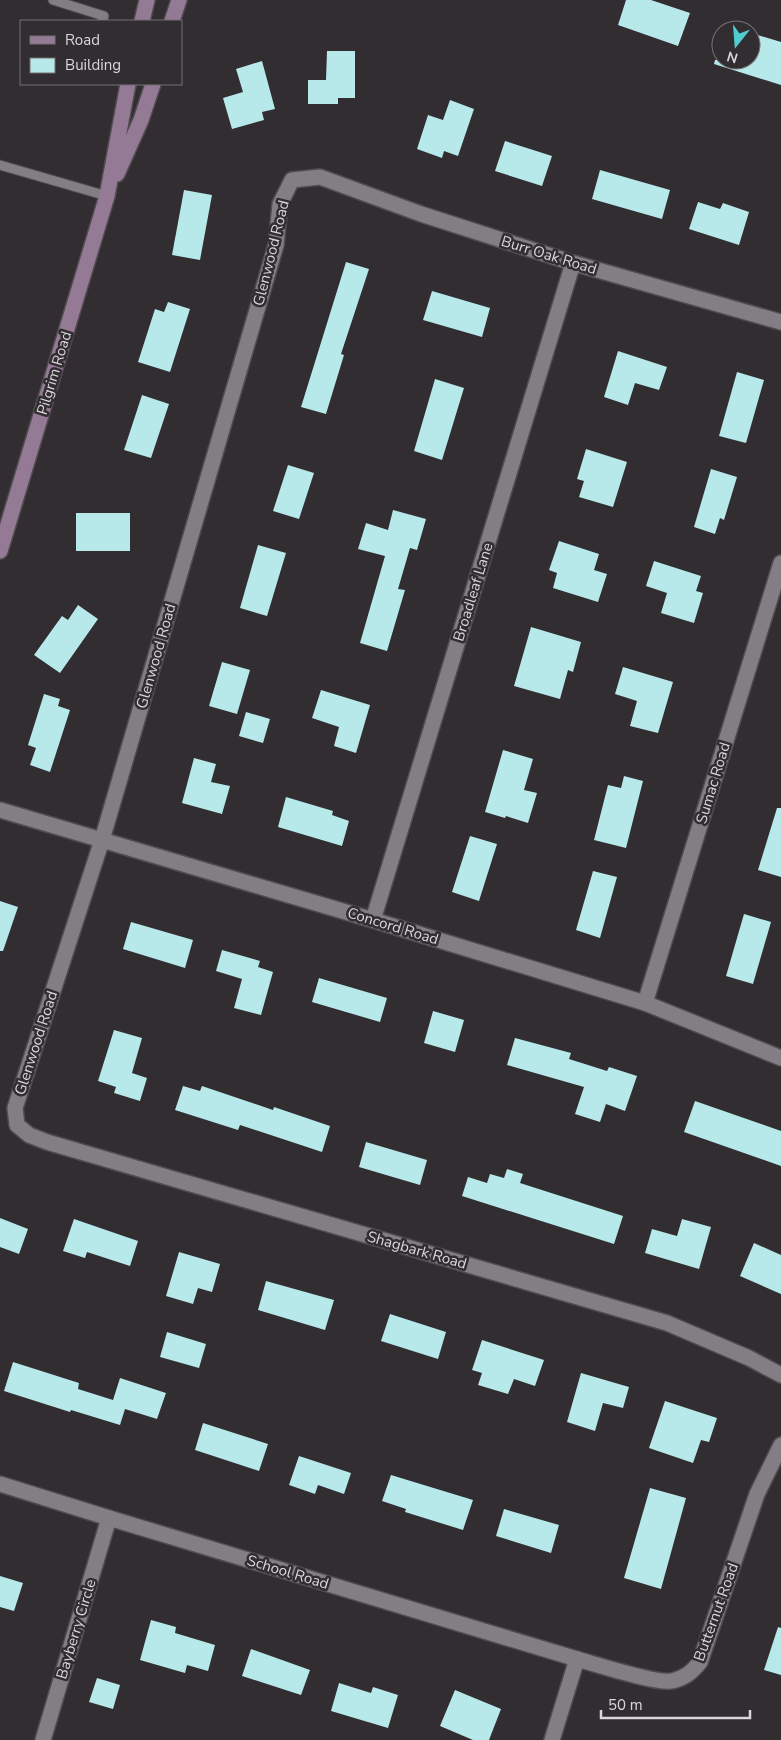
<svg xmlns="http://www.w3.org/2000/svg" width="781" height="1740" font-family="'Nunito Sans',sans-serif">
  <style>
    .building { fill: #b8e9ea }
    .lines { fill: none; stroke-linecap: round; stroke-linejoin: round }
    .lane-casing { stroke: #4f4b4f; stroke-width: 11 }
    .street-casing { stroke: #4f4b4f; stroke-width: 18 }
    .secondary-casing { stroke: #4f4b4f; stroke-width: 18 }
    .lane { stroke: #837e83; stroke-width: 9 }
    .street { stroke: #837e83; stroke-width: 15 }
    .secondary { stroke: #957a96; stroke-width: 15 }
    .labels { text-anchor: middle; stroke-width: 5; stroke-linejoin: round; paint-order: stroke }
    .street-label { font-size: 15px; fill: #dad7da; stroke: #312d31 }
  </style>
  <rect width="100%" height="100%" fill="#312d31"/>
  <g class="building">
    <path d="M626,0h25l39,13 -12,33 -60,-21z"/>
    <path d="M751,33l30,9v43l-67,-21 1,-4h36z"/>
    <path d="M327,51h28v47h-17v6h-30v-24h18z"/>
    <path d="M262,61l13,48 -13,3 2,8 -32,9 -9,-31 20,-6 -7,-23z"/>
    <path d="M450,100l24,9 -16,47 -14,-5 -2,7 -25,-9 11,-34 15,5z"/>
    <path d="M505,141l47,15 -10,30 -47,-15z"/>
    <path d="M600,170l70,20 -8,29 -70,-20z"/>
    <path d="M184,190l28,5 -12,65 -28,-5z"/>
    <path d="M698,202l22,7 3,-6 26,9 -10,33 -50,-16z"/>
    <path d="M346,262l23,7 -28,85 3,1 -18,59 -25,-7z"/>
    <path d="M432,291l58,17 -8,29 -59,-17z"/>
    <path d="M168,302l22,7 -20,63 -32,-10 17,-53 9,3z"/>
    <path d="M618,351l49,16 -8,23 -24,-7 -7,22 -24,-8z"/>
    <path d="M737,372l27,8 -18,63 -27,-7z"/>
    <path d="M435,379l29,9 -22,72 -28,-9z"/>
    <path d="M142,395l27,9 -18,54 -27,-8z"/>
    <path d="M586,449l41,13 -14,45 -34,-10 5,-16 -7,-2z"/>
    <path d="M288,465l26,8 -15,46 -26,-8z"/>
    <path d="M711,469l26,8 -13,43 -4,-2 -5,16 -21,-7z"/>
    <path d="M393,510l33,9 -9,31 -7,-2 -12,41 7,1 -18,61 -27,-8 25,-87 -27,-7 8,-26 22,7z"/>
    <rect x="76" y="513" width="54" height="38"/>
    <path d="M559,541l40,13 -5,16 13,4 -9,28 -45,-14 4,-15 -8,-3z"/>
    <path d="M258,545l28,8 -19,63 -27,-8z"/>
    <path d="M654,561l47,15 -5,15 7,2 -9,30 -33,-10 6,-20 -21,-7z"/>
    <path d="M78,605l20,14 -38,54 -26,-18 28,-39 6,4z"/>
    <path d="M531,627l50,15 -8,30 -5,-2 -8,29 -46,-13z"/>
    <path d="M222,662l28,8 -13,44 -28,-8z"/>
    <path d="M623,667l50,15 -15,51 -28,-7 7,-25 -22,-7z"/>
    <path d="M321,690l49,15 -14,48 -22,-7 5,-19 -27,-9z"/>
    <path d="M44,694l16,5 -2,7 12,4 -20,62 -20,-7 6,-17 -8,-3z"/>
    <path d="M246,712l24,7 -7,24 -24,-7z"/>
    <path d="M503,750l30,9 -9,31 13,3 -9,30 -22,-7 -1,2 -20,-6z"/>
    <path d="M194,758l22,6 -5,18 19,4 -8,28 -40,-11z"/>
    <path d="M624,776l19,5 -17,67 -32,-8 14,-55 13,3z"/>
    <path d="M286,797l47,14 -1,4 17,6 -7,25 -64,-19z"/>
    <path d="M777,808h4v69l-23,-7z"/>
    <path d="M470,836l27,8 -18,57 -27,-9z"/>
    <path d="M593,871l24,6 -17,61 -24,-8z"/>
    <path d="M0,901l18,6 -15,44h-3z"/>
    <path d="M744,914l27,8 -18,62 -27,-8z"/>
    <path d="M131,922l62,18 -8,28 -62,-19z"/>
    <path d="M222,950l38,11 -2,6 15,5 -12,43 -27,-7 8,-29 -26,-8z"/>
    <path d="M319,978l68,20 -7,24 -68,-20z"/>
    <path d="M433,1011l31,9 -9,32 -31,-9z"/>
    <path d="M114,1030l28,8 -10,35 15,5 -7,23 -26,-8 2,-6 -18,-6z"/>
    <path d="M515,1038l56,15 -2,6 38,12 2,-4 28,9 -12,35 -19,-7 -6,18 -25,-8 9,-27 -77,-22z"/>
    <path d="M183,1086l17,5 2,-5 71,24 1,-3 56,19 -8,26 -82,-27 -2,5 -63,-20z"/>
    <path d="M695,1101l86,30v35l-97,-34z"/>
    <path d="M366,1142l61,18 -7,25 -61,-18z"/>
    <path d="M507,1169l16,5 -3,9 103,33 -9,28 -152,-48 6,-19 19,6 3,-9 14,4z"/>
    <path d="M0,1218l28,11 -9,25 -19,-7z"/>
    <path d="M74,1219l64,22 -8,25 -43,-14 -2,6 -22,-7z"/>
    <path d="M682,1219l29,8 -12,42 -54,-16 7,-24 25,7z"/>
    <path d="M754,1243l27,12v39l-41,-18z"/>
    <path d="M179,1252l41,12 -8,28 -14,-4 -5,16 -27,-8z"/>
    <path d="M266,1281l68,19 -9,30 -67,-20z"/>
    <path d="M390,1314l56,18 -8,27 -57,-18z"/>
    <path d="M167,1332l39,12 -7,24 -39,-11z"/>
    <path d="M482,1340l62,20 -9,26 -21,-7 -6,15 -30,-9 4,-12 -10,-3z"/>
    <path d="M13,1362l66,21 -1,6 35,11 7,-22 46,15 -9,26 -32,-10 -5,16 -49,-15 -1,2 -66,-21z"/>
    <path d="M581,1373l48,14 -6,21 -20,-5 -8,28 -28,-9z"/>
    <path d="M665,1401l52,17 -8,24 -8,-2 -8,23 -44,-15z"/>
    <path d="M203,1423l65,21 -9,27 -64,-21z"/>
    <path d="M299,1456l52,17 -7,21 -26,-9 -3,9 -26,-9z"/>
    <path d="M391,1475l82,25 -10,30 -58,-18 1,-3 -24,-8z"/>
    <path d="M650,1488l36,10 -25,91 -37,-11z"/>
    <path d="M504,1509l55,16 -8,28 -55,-17z"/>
    <path d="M0,1576l23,7 -9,28 -14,-4z"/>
    <path d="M151,1620l25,7 -1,6 40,12 -7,26 -21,-6 -2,8 -45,-13z"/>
    <path d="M778,1627l3,1v47l-17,-5z"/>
    <path d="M251,1649l59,21 -9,25 -59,-19z"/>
    <path d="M97,1678l23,7 -7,24 -24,-7z"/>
    <path d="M339,1683l32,10 2,-6 25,8 -10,33 -57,-17z"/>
    <path d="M455,1690l46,19 -12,31h-16l-33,-14z"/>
  </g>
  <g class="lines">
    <g class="lane-casing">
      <g id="lane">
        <path d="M53,0l51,16 -2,5"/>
        <path d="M0,165l107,31"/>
      </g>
    </g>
    <g class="street-casing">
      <g id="street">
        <path d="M781,322l-208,-59 -152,-49 -101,-37 -28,3 -12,24 -4,41 -174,595 -87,268 2,17 12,10 18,7 620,181 82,35 32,17"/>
        <path d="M0,810l373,110 272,83 136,55"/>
        <path d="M373,920l200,-657"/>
        <path d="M645,1003l136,-440"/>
        <path d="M0,1484l109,34 468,141c18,5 80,25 95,22 13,-3 20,-9 28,-19l57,-168 24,-49"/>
        <path d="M43,1740l66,-222"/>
        <path d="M552,1740l25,-81"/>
      </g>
    </g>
    <g class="secondary-casing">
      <g id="secondary">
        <path d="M142,21l5,-21"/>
        <path d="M172,21l7,-21"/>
        <path d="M117,174l24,-54 12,-36"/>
        <path d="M0,551l107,-355 21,-112"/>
      </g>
    </g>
    <use href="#lane" class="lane"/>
    <use href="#street" class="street"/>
    <use href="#secondary" class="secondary"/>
  </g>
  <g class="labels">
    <g class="street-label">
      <text transform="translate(271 253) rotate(-76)" y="5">Glenwood Road</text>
      <text transform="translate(549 255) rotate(17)" y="5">Burr Oak Road</text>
      <text transform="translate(54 373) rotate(-73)" y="5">Pilgrim Road</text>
      <text transform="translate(473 592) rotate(-73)" y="5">Broadleaf Lane</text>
      <text transform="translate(156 656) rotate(-74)" y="5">Glenwood Road</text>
      <text transform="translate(713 783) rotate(-73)" y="5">Sumac Road</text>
      <text transform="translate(393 926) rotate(17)" y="5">Concord Road</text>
      <text transform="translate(36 1043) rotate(-72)" y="5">Glenwood Road</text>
      <text transform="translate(417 1250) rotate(16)" y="5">Shagbark Road</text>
      <text transform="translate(288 1572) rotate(17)" y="5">School Road</text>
      <text transform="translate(716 1612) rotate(-70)" y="5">Butternut Road</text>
      <text transform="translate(76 1629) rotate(-73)" y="5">Bayberry Circle</text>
    </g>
  </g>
  <rect x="20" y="20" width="162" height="65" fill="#312d31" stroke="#757175"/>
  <rect x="30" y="36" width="25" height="8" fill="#957a96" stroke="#757175"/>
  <text x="65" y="45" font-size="15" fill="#dad7da">Road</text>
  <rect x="30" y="58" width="25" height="15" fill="#b8e9ea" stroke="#757175"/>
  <text x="65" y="70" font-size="15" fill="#dad7da">Building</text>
  <g transform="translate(736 45) rotate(197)"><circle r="24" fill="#312d31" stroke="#757175"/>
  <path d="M0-4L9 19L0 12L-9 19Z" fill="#51ccd1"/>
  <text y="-8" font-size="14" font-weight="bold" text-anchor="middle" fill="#dad7da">N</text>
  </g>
  <path d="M601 1710v8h149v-8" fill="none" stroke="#dad7da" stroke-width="2.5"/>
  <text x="608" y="1710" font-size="15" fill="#dad7da" stroke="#312d31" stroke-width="4" paint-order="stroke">50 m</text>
</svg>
